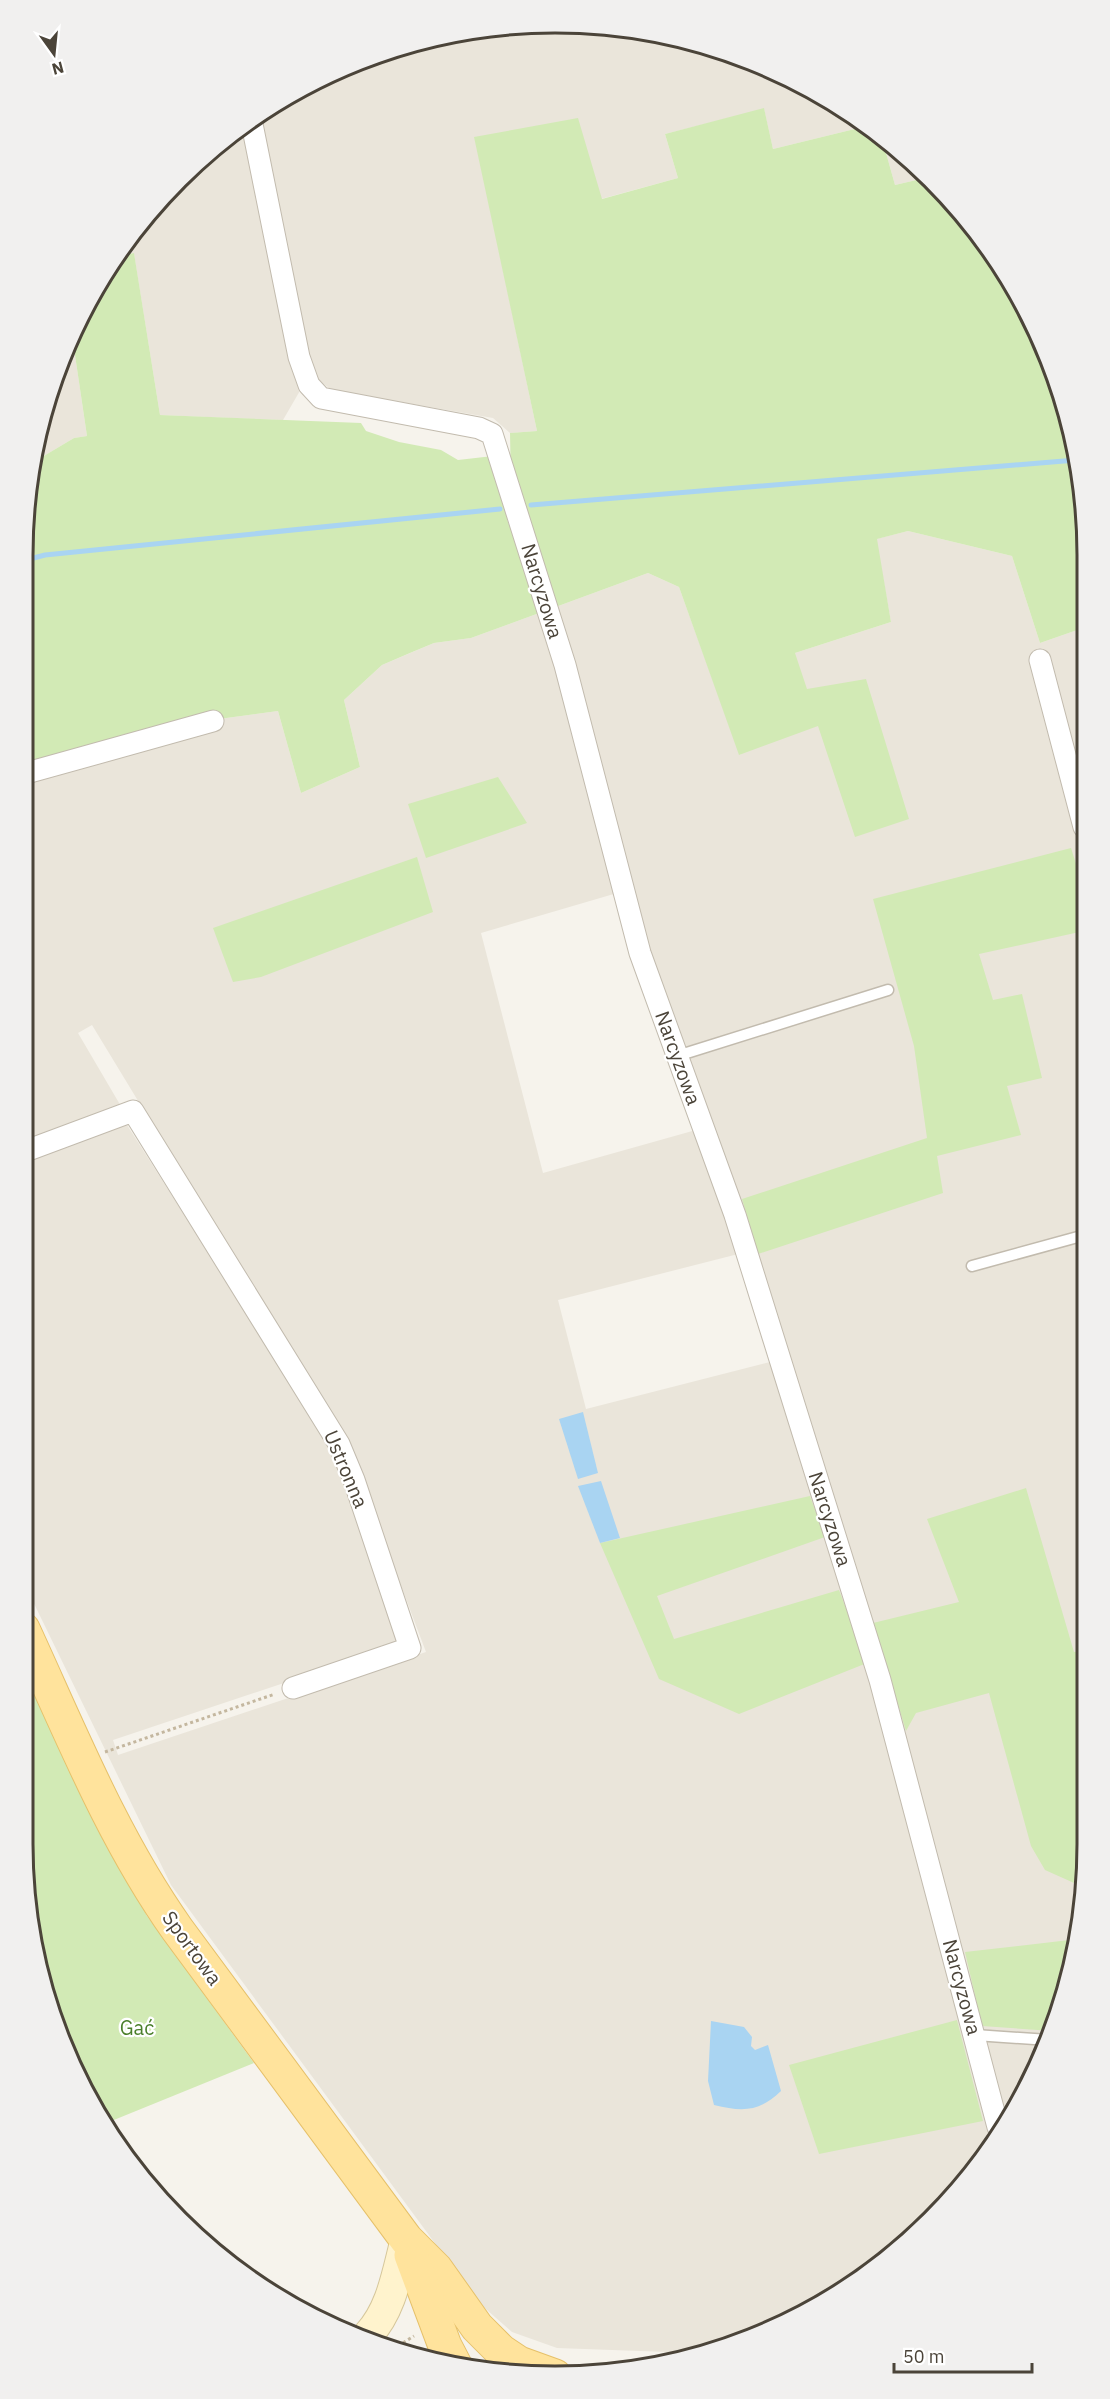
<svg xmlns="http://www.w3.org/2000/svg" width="1110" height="2399" font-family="'IBM Plex Sans',sans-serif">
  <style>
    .residential { fill: #eae5da; fill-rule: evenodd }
    .green { fill: #d2eab5 }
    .water { fill: #a9d4f2 }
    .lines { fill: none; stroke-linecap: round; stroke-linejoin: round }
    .stream { stroke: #a9d4f2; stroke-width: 5 }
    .lane-casing { stroke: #c2bbae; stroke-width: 13 }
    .street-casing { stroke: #c2bbae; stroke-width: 23 }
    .secondary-casing { stroke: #d6c79b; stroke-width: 32 }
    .primary-casing { stroke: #e6c16a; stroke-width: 35 }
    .path { stroke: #c4b79f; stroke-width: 3; stroke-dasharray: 3 3; stroke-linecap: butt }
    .lane { stroke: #fff; stroke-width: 10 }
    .street { stroke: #fff; stroke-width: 21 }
    .secondary { stroke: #fff3cd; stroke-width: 30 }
    .primary { stroke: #ffe39c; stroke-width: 33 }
    .labels { text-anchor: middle; stroke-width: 4.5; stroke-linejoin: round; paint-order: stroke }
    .street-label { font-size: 20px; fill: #4b4439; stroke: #fff }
    .park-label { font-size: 20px; fill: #4a7f2a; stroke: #fff }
    .rim { fill: none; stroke: #4b4439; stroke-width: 3 }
  </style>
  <rect width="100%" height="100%" fill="#f6f3ec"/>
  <g class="residential">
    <path d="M555,23l104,10 99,30 109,63 -94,23 -9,-40 -99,25 13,44 -77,21 -126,-62 62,294 -27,2 -17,-15 -161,-28 -24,-17 -49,-261 92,-49 100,-30z"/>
    <path d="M246,123l55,266 -18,31 -123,-5 -26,-161 -21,4 65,-79z"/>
    <path d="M881,135l44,43 -30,7z"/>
    <path d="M72,335l15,101 -13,2 -42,25 31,-111z"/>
    <path d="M908,531l104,25 28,87 43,-15 4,1216 -10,104 -30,99 -92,148 -134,110 -126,48 -138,-5 -45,-16 -33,-29 -308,-418 -148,-304v-419l104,-37 210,330 67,188 -291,97 5,15 308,-103 -76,-202 -258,-425 -14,8 44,75 -99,35v-399l9,17 183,-51 4,9 59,-8 23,82 59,-26 -16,-67 38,-35 52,-22 37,-5 177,-65 31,14 61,168 55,-102 96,-31 -15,-83zM624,891l79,237 -160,45 -62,-240zM750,1251l28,109 -192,49 -28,-109z"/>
  </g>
  <g class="green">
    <path d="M764,108l9,41 94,-23 14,9 14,50 30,-7 52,53 70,120 36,134v143l-43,15 -28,-87 -104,-25 -31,8 14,83 -96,31 12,36 59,-10 43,140 -54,18 -37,-111 -79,29 -60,-168 -31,-14 -177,65 -37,5 -24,10 -28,12 -38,35 16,67 -59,26 -23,-82 -59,8 -4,-9 -184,51 -8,-17v-189l9,-92 42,-25 13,-2 -15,-101 41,-77 21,-5 26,162 201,8 5,8 33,11 42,8 17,10 35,-4 15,66 26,64 -23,-101 -1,-52 27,-2 -63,-294 104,-19 24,81 76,-21 -13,-44z"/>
    <path d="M498,777l29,46 -101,35 -18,-54z"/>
    <path d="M1071,848l13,41v42l-105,23 14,46 29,-6 20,84 -35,8 14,49 -84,21 6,37 -185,61 -16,-55 185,-61 -13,-92 -41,-147z"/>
    <path d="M417,857l16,55 -172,65 -28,5 -20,-54z"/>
    <path d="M1026,1488l48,164 13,-2v194l-4,43 -38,-17 -14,-24 -42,-153 -73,20 -10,18 -33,-108 86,-21 -32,-83z"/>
    <path d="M810,1496l15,41 -168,59 17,43 165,-49 28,73 -128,51 -80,-35 -59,-136z"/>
    <path d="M23,1657l66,148 58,111 107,147 -150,61 -10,-14 -43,-95 -28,-171z"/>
    <path d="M1078,1939l-26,92 -70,-5 -17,-74z"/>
    <path d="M957,2020l26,101 -164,33 -30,-89z"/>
  </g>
  <g class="water">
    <path d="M583,1412l15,61 -20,6 -19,-60z"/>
    <path d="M601,1481l19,57 -20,5 -22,-57z"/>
    <path d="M711,2021l33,6 8,10 -1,9 4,4 13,-5 13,46c-22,21 -38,21 -67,14l-6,-24z"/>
  </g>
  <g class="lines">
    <g class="stream">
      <path d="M531,505l545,-45"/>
      <path d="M26,560l19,-5 455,-46"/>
    </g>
    <g class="lane-casing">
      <g id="lane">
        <path d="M677,1056l211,-66"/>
        <path d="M972,1266l113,-31"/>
        <path d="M975,2035l74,5"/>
      </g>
    </g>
    <g class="street-casing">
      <g id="street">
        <path d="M251,119l48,238 10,28 12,13 158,30 13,6 73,231 75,288 95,262 145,465 118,447"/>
        <path d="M1040,660l44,167"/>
        <path d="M23,774l190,-53"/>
        <path d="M23,1152l110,-41 206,333 15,36 56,168 -117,40"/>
      </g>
    </g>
    <g class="secondary-casing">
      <path id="secondary" d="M368,2335c24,-26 29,-62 38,-96"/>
    </g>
    <g class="primary-casing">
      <g id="primary">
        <path d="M23,1629c47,102 89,208 154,300l229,310 30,30 41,58 24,24 18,12 36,13"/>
        <path d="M411,2255l34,91 11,21"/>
      </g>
    </g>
    <g class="path">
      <path d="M23,1592l5,12"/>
      <path d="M105,1752l170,-58"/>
      <path d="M398,2346l16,-10"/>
      <path d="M412,2352h1"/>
    </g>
    <use href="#lane" class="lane"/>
    <use href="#street" class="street"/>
    <use href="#secondary" class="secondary"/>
    <use href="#primary" class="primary"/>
  </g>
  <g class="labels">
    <g class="street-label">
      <text transform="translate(542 591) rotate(73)" y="7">Narcyzowa</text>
      <text transform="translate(678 1058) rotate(70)" y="7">Narcyzowa</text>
      <text transform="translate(346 1469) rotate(67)" y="7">Ustronna</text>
      <text transform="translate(830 1519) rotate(72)" y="7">Narcyzowa</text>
      <text transform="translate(192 1948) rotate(54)" y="7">Sportowa</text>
      <text transform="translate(962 1987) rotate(75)" y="7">Narcyzowa</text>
    </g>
    <g class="park-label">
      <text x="137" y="2035">Gać</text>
    </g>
  </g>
  <path d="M0 0H1110V2399H0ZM555 33H555A522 522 0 0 1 1077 555V1844A522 522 0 0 1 555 2366H555A522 522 0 0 1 33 1844V555A522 522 0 0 1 555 33Z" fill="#f1f0ef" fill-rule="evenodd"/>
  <path class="rim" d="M555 33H555A522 522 0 0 1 1077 555V1844A522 522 0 0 1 555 2366H555A522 522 0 0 1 33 1844V555A522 522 0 0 1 555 33Z"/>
  <g transform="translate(54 54) rotate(165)" stroke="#ffffff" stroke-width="4.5" paint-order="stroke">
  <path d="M0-4.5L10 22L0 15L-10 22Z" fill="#4b4439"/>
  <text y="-9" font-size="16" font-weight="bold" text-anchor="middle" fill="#4b4439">N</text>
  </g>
  <path d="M894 2363v9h138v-9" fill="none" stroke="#4b4439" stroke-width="3"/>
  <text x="903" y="2363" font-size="18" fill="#4b4439" stroke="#ffffff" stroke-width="4.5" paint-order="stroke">50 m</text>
</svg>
